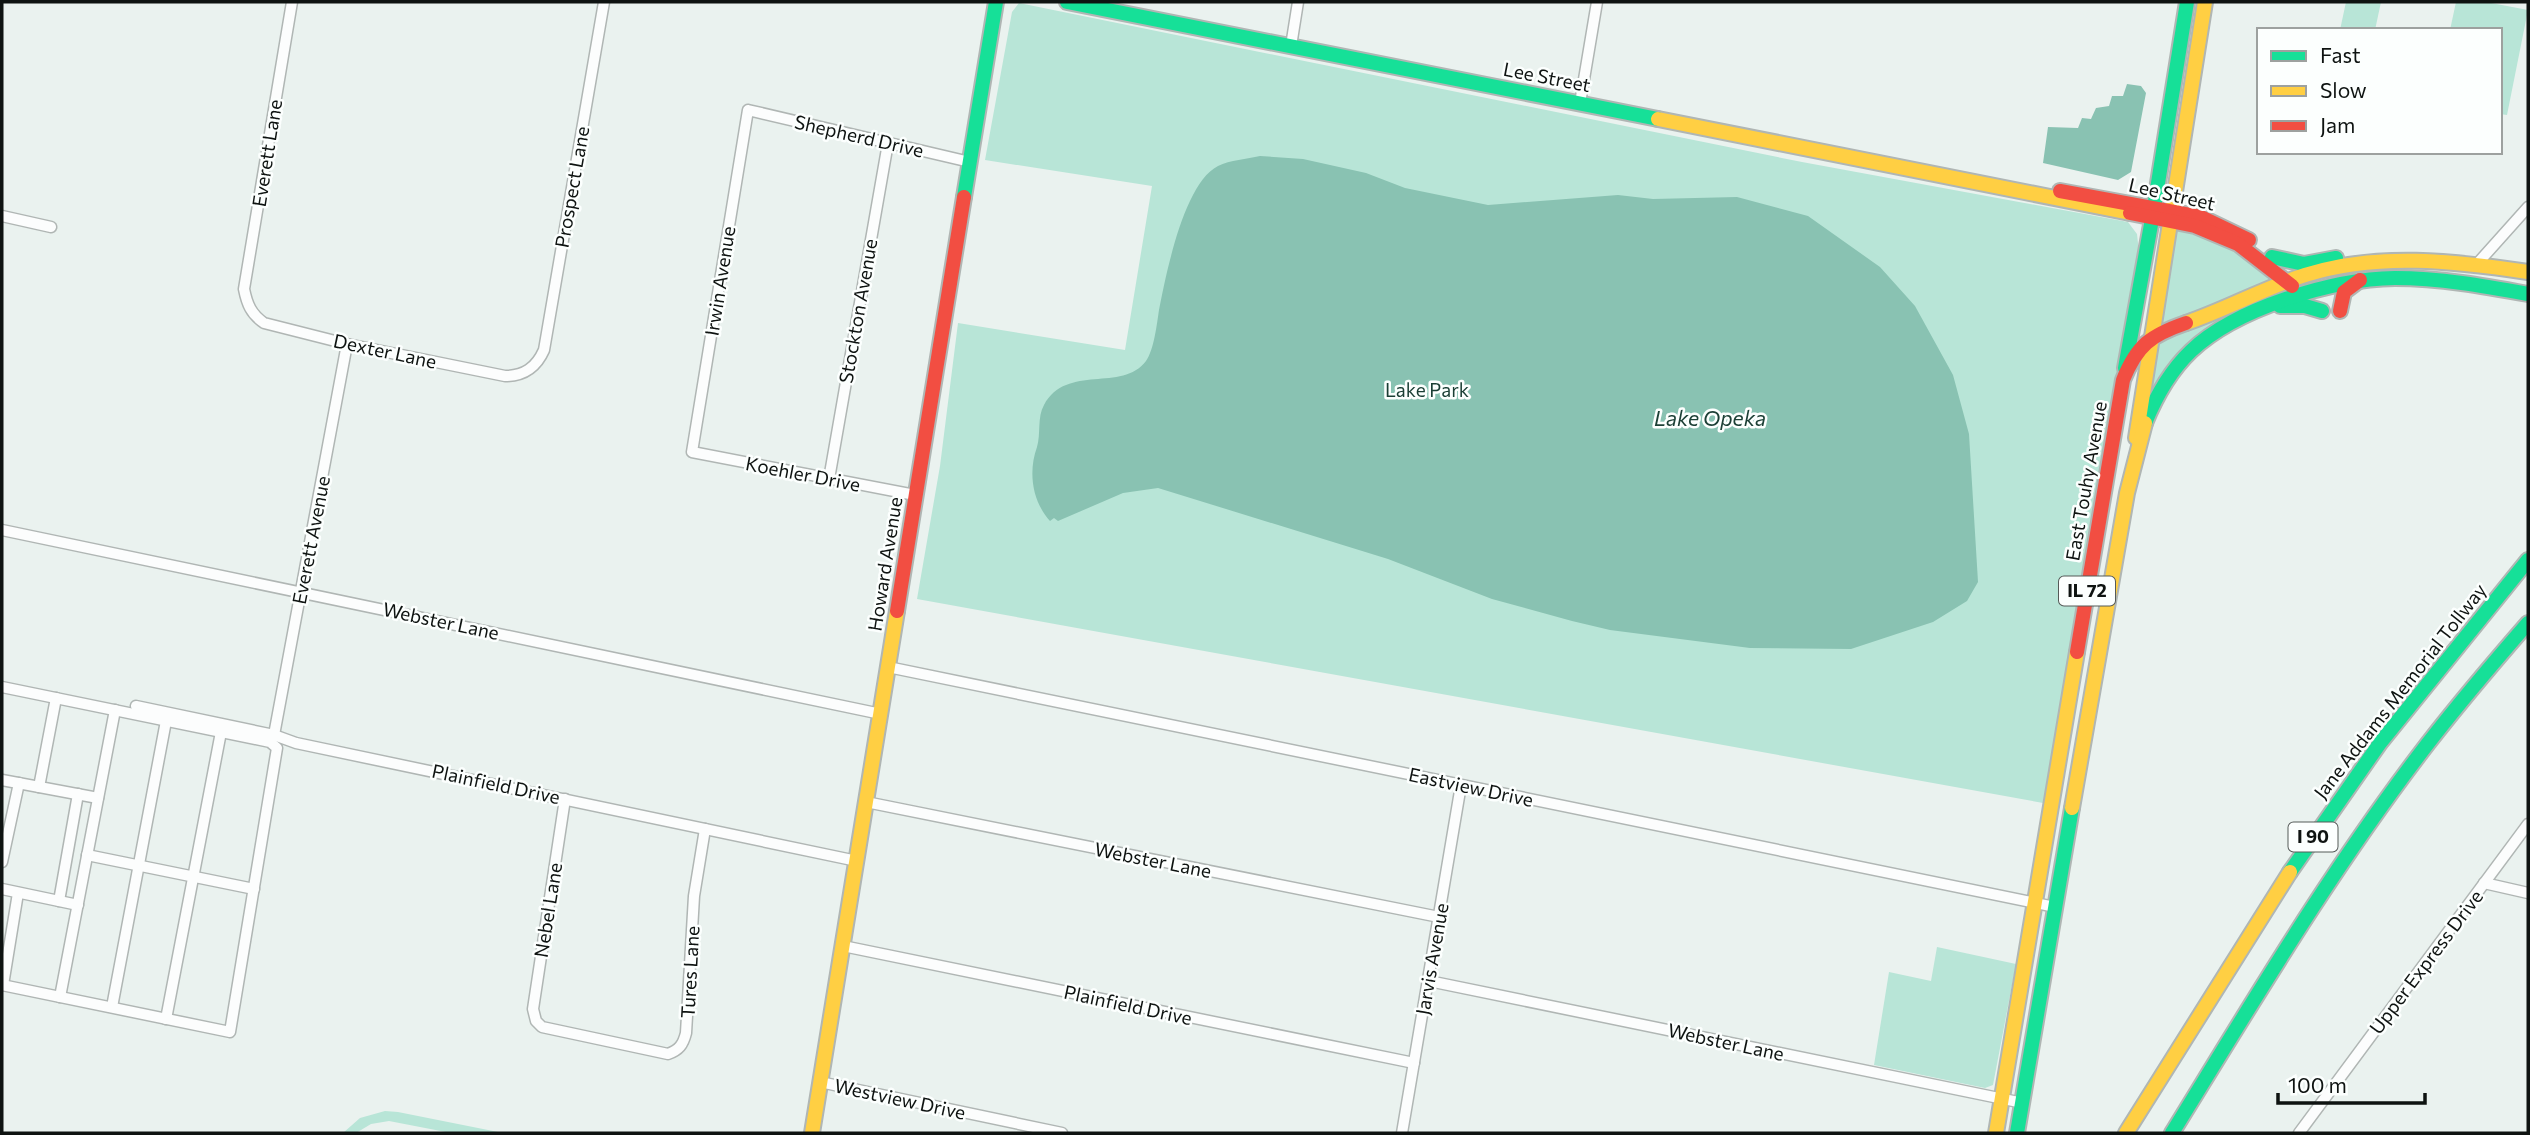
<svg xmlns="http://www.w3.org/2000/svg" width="2530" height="1135" font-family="Commissioner,sans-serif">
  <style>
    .green { fill: #b8e5d7 }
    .water { fill: #89c2b2 }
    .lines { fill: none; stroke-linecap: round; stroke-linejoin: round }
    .street-casing { stroke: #b0b6b4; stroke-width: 13 }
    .fast-casing { stroke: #b0b6b4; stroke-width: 18 }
    .slow-casing { stroke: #b0b6b4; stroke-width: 18 }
    .jam-casing { stroke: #b0b6b4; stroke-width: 18 }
    .street { stroke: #fcfdfd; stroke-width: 10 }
    .fast { stroke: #16e098; stroke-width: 14 }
    .slow { stroke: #ffcf43; stroke-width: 14 }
    .jam { stroke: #f24e42; stroke-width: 14 }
    .labels { text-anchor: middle; stroke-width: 5; stroke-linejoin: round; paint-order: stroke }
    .shield { fill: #fcfffe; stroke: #555a58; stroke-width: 2 }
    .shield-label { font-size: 18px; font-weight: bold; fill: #0e1311 }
    .street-label { font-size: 19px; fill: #0e1311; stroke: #fcfffe }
    .park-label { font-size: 19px; fill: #1a3e34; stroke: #fcfffe }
    .water-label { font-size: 21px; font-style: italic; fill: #1c4036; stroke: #fcfffe }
  </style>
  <rect width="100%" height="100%" fill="#eaf2ef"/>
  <g class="green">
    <path d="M2346,2h35l-6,28h-35z"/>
    <path d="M2456,2h30l42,8 -21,105 -7,-1v-84h-50z"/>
    <path d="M1019,3l783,159 326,60 9,12 2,18 -96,551 -1126,-204 23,-133 18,-143 167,27 27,-164 -167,-26 27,-148z"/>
    <path d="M2173,228l12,1 50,18 38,31 -1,3 -113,46z"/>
    <path d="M2281,289l4,3 -2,3 -57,22 -80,90 7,-62z"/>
    <path d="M1937,947l79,17 -23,121 -8,3 -111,-23 15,-93 42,9z"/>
    <path d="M385,1111l13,1 105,21h-52l-62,-12 -18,3 -15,9h-13l17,-15z"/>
  </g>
  <g class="water">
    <path d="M2127,84l14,2 5,7 -15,79 -13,8 -75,-17 5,-36 30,1 4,-10 9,1 5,-11 13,-2 3,-10h11z"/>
    <path d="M1260,156l43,3 63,14 39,15 83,17 130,-10 35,4 84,-2 71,19 72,51 35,39 38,69 16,59 9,148 -11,19 -34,21 -82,27 -101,-1 -140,-18 -38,-9 -80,-22 -104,-40 -230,-71 -35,5 -65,28 -4,-3 -4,3c-18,-20 -22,-49 -13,-74 4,-13 0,-30 7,-42 23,-42 78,-12 102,-44 8,-11 11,-38 13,-51 7,-36 25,-127 59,-144 12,-6 29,-7 42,-10z"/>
  </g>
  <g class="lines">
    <g class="street-casing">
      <g id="street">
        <path d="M292,2l-48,287c3,15 7,25 20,34l83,21 158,32c19,0 31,-8 39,-26l60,-348"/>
        <path d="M1291,46l7,-44"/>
        <path d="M1580,103l17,-101"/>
        <path d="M2,216l49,11"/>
        <path d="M2477,264l51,-57"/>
        <path d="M829,479l59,-336"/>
        <path d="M915,495l-223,-43 56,-342 222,52"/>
        <path d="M2,530l879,184"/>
        <path d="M888,667l1167,240"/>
        <path d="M2,687l268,55 7,6 -47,284 -228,-47"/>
        <path d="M136,706l138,29 22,8 561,118"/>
        <path d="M274,735l73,-391"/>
        <path d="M2,780l96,18"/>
        <path d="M39,787l17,-89"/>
        <path d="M565,799l-32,210 3,12 6,6 126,27c11,-4 15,-9 18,-21l8,-137 11,-67"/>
        <path d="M866,802l573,115"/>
        <path d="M87,855l167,34"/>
        <path d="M2,862l17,-79"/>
        <path d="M2484,883l44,10"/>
        <path d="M2,889l76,16"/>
        <path d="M59,901l19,-107"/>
        <path d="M843,946l571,117"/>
        <path d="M1429,981l594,122"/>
        <path d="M3,985l15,-92"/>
        <path d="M60,997l55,-287"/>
        <path d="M112,1007l54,-286"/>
        <path d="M166,1019l55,-287"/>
        <path d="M820,1082l242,51"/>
        <path d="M1402,1133l59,-348"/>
        <path d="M2299,1133l229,-309"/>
      </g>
    </g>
    <g class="fast-casing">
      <g id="fast">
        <path d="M1067,2l591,117"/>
        <path d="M964,197l32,-195"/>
        <path d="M2272,257l32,7 32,-6"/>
        <path d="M2280,306h25l17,5"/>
        <path d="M2125,368l29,-160 33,-206"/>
        <path d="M2145,423c11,-27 25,-52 46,-72 45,-43 142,-72 204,-73 45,0 89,8 133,16"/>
        <path d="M2290,872l90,-129 148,-183"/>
        <path d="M2017,1133l55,-325"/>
        <path d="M2172,1133c82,-133 162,-268 257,-391 32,-41 65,-80 99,-119"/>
      </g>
    </g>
    <g class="slow-casing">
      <g id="slow">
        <path d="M1658,119l472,94"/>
        <path d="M2186,323c41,-14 78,-35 119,-48 73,-23 149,-14 223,-3"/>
        <path d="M2136,438l69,-436"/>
        <path d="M2072,808l55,-315 18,-70"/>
        <path d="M812,1133l85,-522"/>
        <path d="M1996,1133l81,-481"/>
        <path d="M2126,1133l164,-261"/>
      </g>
    </g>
    <g class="jam-casing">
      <g id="jam">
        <path d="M2060,191l141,26 48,23"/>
        <path d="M2130,213l65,13 43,18 54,42"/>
        <path d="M2340,311l4,-19 16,-12"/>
        <path d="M897,611l67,-414"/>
        <path d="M2077,652l46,-272c14,-35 28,-45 63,-57"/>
      </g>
    </g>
    <use href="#street" class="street"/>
    <use href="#fast" class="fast"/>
    <use href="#slow" class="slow"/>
    <use href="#jam" class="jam"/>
  </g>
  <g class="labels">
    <g class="shield">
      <rect x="2059" y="576.5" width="56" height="29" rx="5"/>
      <rect x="2288.5" y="822.5" width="49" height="29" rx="5"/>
    </g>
    <g class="shield-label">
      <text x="2087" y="597">IL 72</text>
      <text x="2313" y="843">I 90</text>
    </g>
    <g class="street-label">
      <text transform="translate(1547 77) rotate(11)" y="7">Lee Street</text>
      <text transform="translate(859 136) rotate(13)" y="7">Shepherd Drive</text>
      <text transform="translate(267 153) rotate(-81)" y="7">Everett Lane</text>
      <text transform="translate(572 187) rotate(-80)" y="7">Prospect Lane</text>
      <text transform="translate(2172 194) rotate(13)" y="7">Lee Street</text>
      <text transform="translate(720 281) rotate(-81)" y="7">Irwin Avenue</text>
      <text transform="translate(858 311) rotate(-80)" y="7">Stockton Avenue</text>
      <text transform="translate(385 351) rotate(12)" y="7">Dexter Lane</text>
      <text transform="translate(803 474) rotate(11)" y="7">Koehler Drive</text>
      <text transform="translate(2086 481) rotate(-80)" y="7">East Touhy Avenue</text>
      <text transform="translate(311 540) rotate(-79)" y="7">Everett Avenue</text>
      <text transform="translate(885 564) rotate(-81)" y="7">Howard Avenue</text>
      <text transform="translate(441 621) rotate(12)" y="7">Webster Lane</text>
      <text transform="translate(2400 691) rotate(-52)" y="7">Jane Addams Memorial Tollway</text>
      <text transform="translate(496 784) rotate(12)" y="7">Plainfield Drive</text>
      <text transform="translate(1471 787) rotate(12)" y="7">Eastview Drive</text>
      <text transform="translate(1153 860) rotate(11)" y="7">Webster Lane</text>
      <text transform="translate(548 910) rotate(-81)" y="7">Nebel Lane</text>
      <text transform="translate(1432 959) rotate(-80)" y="7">Jarvis Avenue</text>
      <text transform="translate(2426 962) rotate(-53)" y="7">Upper Express Drive</text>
      <text transform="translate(690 972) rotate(-87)" y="7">Tures Lane</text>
      <text transform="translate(1128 1005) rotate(12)" y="7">Plainfield Drive</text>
      <text transform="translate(1726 1042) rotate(12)" y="7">Webster Lane</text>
      <text transform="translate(900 1099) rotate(12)" y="7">Westview Drive</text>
    </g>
    <g class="park-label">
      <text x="1427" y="397">Lake Park</text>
    </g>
    <g class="water-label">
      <text x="1710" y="426">Lake Opeka</text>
    </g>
  </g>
  <rect width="2530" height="1135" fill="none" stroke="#0e1311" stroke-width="7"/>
  <rect x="2257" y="28" width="245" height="126" fill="#fcfffe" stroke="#9da19f" stroke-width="2"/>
  <rect x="2271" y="51" width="35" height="10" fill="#16e098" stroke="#9da19f" stroke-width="2"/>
  <text x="2320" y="63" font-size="21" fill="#0e1311">Fast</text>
  <rect x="2271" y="86" width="35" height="10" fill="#ffcf43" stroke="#9da19f" stroke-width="2"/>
  <text x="2320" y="98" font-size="21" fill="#0e1311">Slow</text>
  <rect x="2271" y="121" width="35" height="10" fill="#f24e42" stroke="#9da19f" stroke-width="2"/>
  <text x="2320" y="133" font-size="21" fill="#0e1311">Jam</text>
  <path d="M2278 1093v10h147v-10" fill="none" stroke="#0e1311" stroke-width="3.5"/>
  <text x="2288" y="1093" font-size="21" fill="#0e1311" stroke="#fcfffe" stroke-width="5" paint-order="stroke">100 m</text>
</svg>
